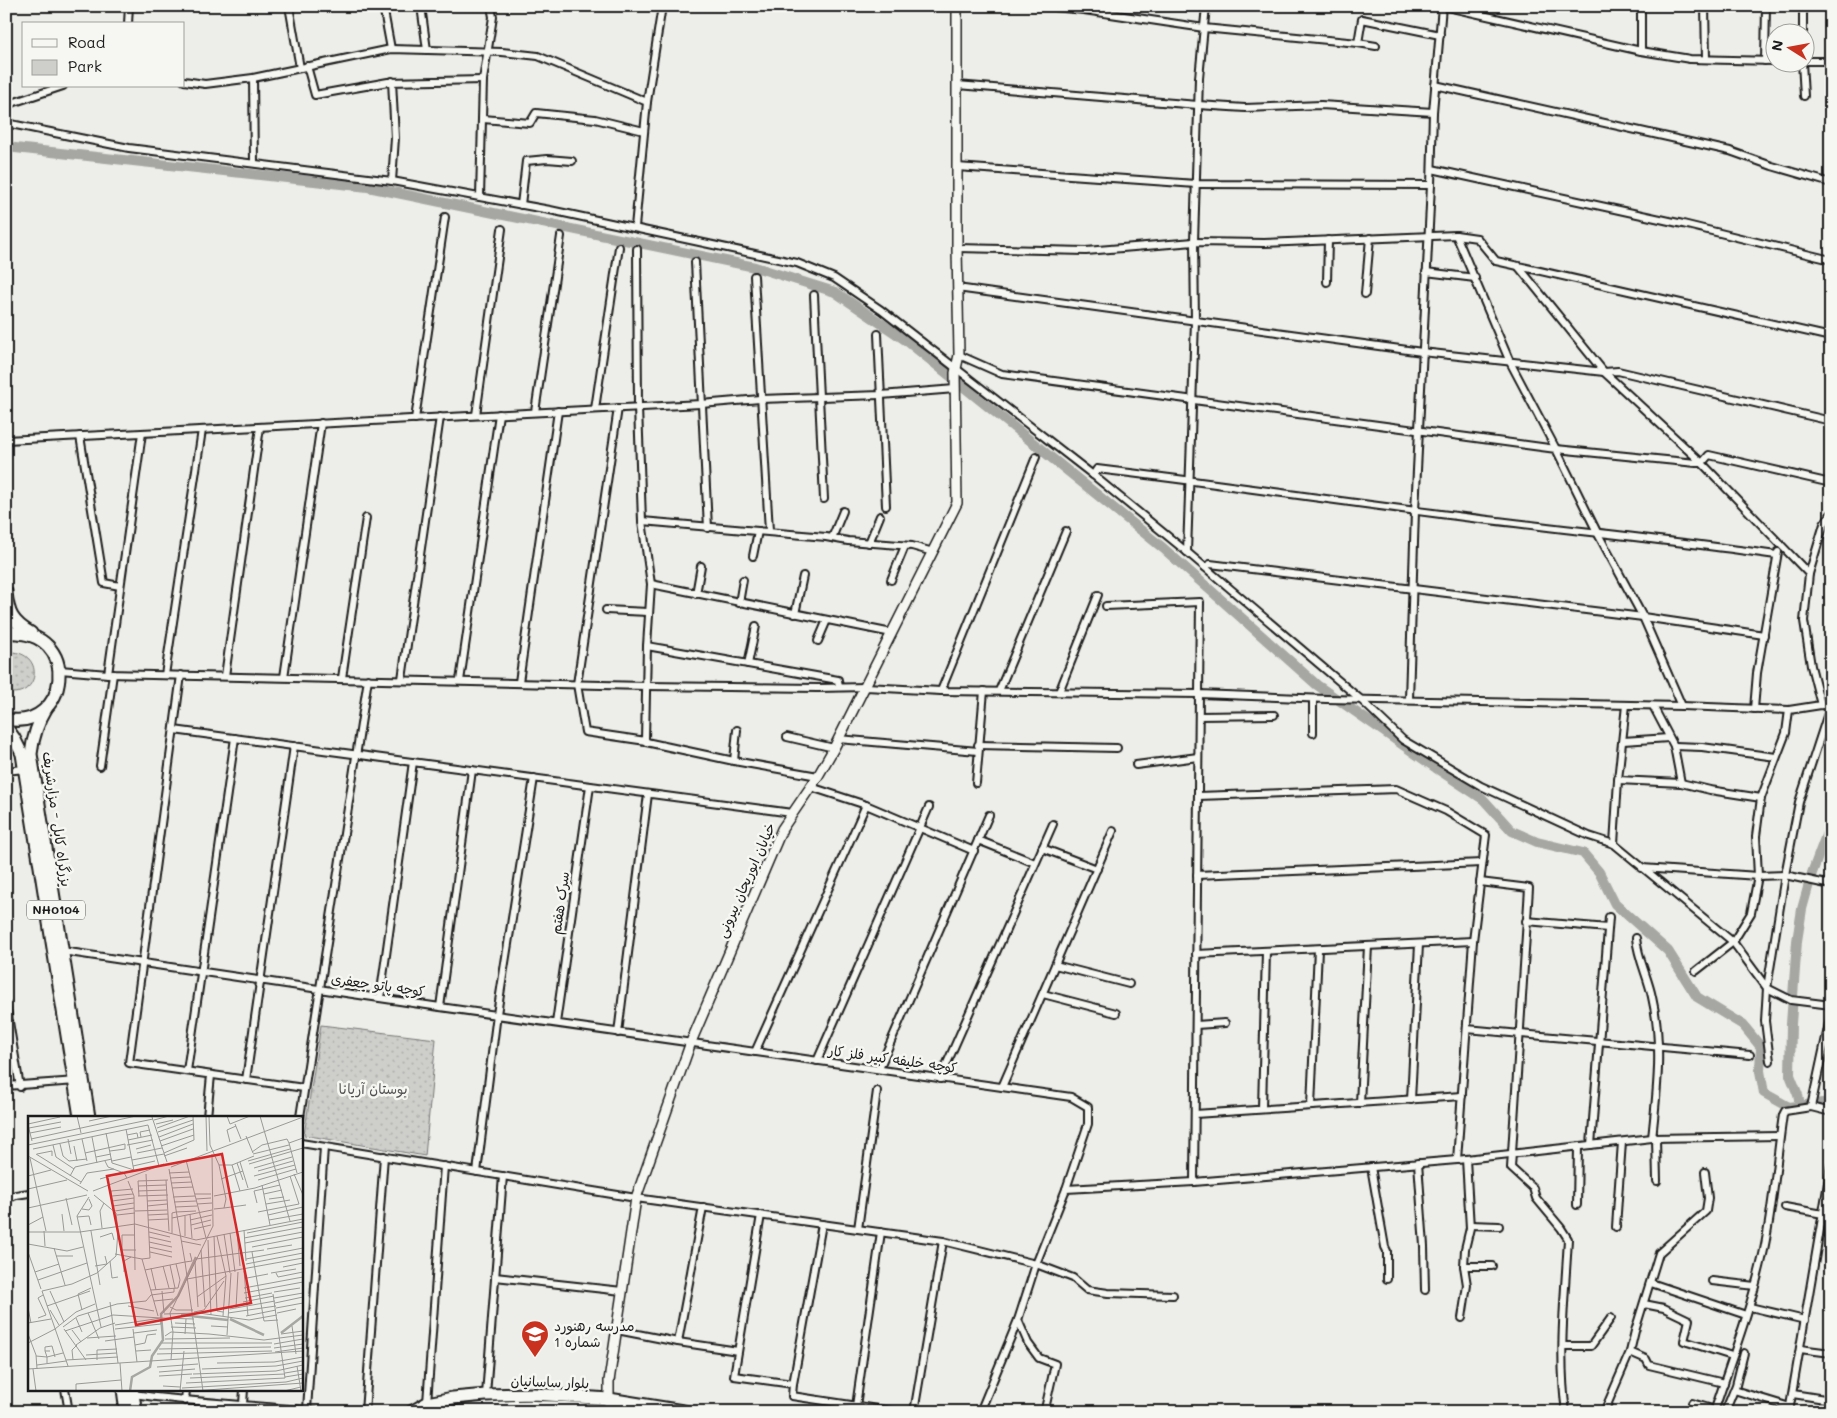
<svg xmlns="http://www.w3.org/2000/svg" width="1837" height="1418" font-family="Mali,'Playpen Sans Arabic',sans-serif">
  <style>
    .green { fill: url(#green-dots); stroke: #757574 }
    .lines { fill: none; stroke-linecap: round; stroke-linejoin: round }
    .river { stroke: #a6a6a3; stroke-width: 10 }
    .street-casing { stroke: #1c1c1c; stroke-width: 10 }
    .secondary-casing { stroke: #1c1c1c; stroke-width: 12 }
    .highway-casing { stroke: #1c1c1c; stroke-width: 15 }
    .street { stroke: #f6f6f2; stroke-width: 6 }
    .secondary { stroke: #f6f6f2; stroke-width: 9 }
    .highway { stroke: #f6f6f2; stroke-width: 11 }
    .labels { text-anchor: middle; stroke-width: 5; stroke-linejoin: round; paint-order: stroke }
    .shield { fill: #f6f6f2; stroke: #5d5d5c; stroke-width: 1 }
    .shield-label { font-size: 12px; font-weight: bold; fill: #1c1c1c }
    .street-label { font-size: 14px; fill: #1c1c1c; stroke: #f6f6f2 }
    .park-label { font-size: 14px; fill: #515151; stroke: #f6f6f2 }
    .poi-label { font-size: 14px; fill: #1c1c1c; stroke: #f6f6f2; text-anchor: start }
    .inset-river { fill: none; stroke: #a6a6a3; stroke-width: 2.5 }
    .inset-road { fill: none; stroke: #999997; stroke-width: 1 }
    .view { fill: #d62828; fill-opacity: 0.15; stroke: #d62828; stroke-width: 2.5 }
    .inset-edge { fill: none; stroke: #1c1c1c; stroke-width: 2.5 }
  </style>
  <defs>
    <pattern id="green-dots" width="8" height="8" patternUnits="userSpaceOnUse" patternTransform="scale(1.25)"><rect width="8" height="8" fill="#cececb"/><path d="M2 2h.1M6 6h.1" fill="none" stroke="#b0b0ae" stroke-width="1.8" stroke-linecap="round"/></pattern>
  </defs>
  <rect width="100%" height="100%" fill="#edede9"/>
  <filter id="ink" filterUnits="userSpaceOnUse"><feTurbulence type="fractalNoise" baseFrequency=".02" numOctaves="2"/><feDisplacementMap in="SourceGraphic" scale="10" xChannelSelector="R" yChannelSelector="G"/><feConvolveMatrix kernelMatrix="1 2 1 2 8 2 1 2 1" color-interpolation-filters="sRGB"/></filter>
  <g filter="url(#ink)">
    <g class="green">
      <path d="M11,652c35,1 28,48 -5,40v-38z"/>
      <path d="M321,1025l115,14 -11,117 -121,-21z"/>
    </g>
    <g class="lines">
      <g class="river">
        <path d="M6,147l362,40 387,80 80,25 72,49 256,207 154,137 119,83 47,31 29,32 25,11 46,11 16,19 16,32 53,47 29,46 46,28 18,22 -1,24 4,22 25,14 42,-5"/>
        <path d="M1800,1105l-2,-10 -8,-20 1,-51 6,-83 5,-32 10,-36 19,-51"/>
      </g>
      <g class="street-casing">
        <g id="street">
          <path d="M289,6l11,62"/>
          <path d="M383,6l8,43"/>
          <path d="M421,6l6,44"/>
          <path d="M1044,6l40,4 120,18 154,15 18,3"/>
          <path d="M1443,6l198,45 49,8 84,2"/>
          <path d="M1705,6l1,53"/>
          <path d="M128,24l1,-18"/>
          <path d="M1803,32v-26"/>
          <path d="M1358,43l4,-24 78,16"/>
          <path d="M1641,51v-45"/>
          <path d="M1765,61l1,-55"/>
          <path d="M1804,61h27"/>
          <path d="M1802,62l2,34"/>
          <path d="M307,66l8,29 73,-13 95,-2"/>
          <path d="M253,78l1,85"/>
          <path d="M184,81l21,3 48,-6 138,-29 111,3 36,4 109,46 -12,125"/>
          <path d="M392,81l3,57 -3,43"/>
          <path d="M957,85l241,20 47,3 76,-3 112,7"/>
          <path d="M1435,85l295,66 42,15 59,17"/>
          <path d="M647,102l15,-96"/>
          <path d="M6,105l57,-19"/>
          <path d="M483,119l47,4 6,-10 59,6 49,12"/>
          <path d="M6,123l123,25 263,33 158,29 247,53 37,15 47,32 212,165 94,77 172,146 44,42 78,46 108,50 25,8 119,98 34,46 24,12 40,5"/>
          <path d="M957,167l239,17 235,1"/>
          <path d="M1432,169l251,55 148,36"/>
          <path d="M480,197l3,-117 10,-63 -2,-11"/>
          <path d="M521,205l5,-44 21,-2 25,2"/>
          <path d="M1456,235l54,127 46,87 42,85 45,83 39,89"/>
          <path d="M957,248l129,3 108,-9 70,1 192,-8 21,3 19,23 335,76"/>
          <path d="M637,249l1,158 4,114 9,63 -4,62 -2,94 1,2 88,19 84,15"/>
          <path d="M695,262l13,266"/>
          <path d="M1518,266l86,106 98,91 107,111 -5,47 7,45 10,39"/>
          <path d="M1426,272l49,6"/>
          <path d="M754,276l15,255"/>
          <path d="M1327,282l1,-42"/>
          <path d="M957,288l465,64 182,20 14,-1 213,50"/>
          <path d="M1365,294l5,-56"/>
          <path d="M814,295l10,204"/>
          <path d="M878,334l8,172"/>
          <path d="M959,355l43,19 554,75 140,14h6l7,-8 122,28"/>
          <path d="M618,408l-41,276 8,48 61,9"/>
          <path d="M595,409l24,-162"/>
          <path d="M535,412l26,-176"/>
          <path d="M476,415l26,-186"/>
          <path d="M415,419l30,-202"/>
          <path d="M80,436l24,147 16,3"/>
          <path d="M6,440l695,-36 59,-5 121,-4 74,-6"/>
          <path d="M1093,475l4,-6c112,13 224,30 336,44 115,15 230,26 344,42"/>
          <path d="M642,521l184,16 22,4 64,5 21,6"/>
          <path d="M832,538l11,-27"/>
          <path d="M869,543l11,-27"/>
          <path d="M1187,552l8,-231 -1,-79 5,-164 7,-72"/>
          <path d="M753,556l5,-25"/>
          <path d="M1205,567l5,-3 433,53 121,18"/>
          <path d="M1809,574l15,-50 7,-10"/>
          <path d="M891,580l14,-34"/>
          <path d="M651,584l241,49"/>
          <path d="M696,594l5,-28"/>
          <path d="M739,603l4,-23"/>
          <path d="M1106,606l94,-4 -1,92 127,5 356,7 107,4 32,-5 10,1"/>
          <path d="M606,610l42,2"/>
          <path d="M795,614l8,-38"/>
          <path d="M818,641l9,-21"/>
          <path d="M647,646l191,34 1,7"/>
          <path d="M748,664l8,-38"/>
          <path d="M60,670l48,4 538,12 172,2 48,-1 75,4 258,3 -5,488"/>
          <path d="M108,674l34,-241"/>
          <path d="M165,675l37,-245"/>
          <path d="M181,675l-52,388 175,25"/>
          <path d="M225,676l35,-249"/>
          <path d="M284,677l37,-254"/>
          <path d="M342,678l24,-160"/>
          <path d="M402,679l38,-262"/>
          <path d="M460,681l39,-267"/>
          <path d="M519,682l39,-271"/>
          <path d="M941,691l95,-234"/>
          <path d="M999,691l67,-160"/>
          <path d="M1059,692l39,-97"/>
          <path d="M1409,699l6,-188 16,-326 2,-73 9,-106"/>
          <path d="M1653,706l21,40 7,37"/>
          <path d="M1754,709l3,-36 21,-121"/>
          <path d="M1199,716l75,-1"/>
          <path d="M174,730l618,83"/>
          <path d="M1313,733v-34"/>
          <path d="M787,737l47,11"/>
          <path d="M838,739l140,12"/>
          <path d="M1623,741l46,-3"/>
          <path d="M978,745l139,3"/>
          <path d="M1674,746l28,1 74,10"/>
          <path d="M734,761l3,-31"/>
          <path d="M1136,765l62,-8"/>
          <path d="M100,766l13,-92"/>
          <path d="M6,771l18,-2"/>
          <path d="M1618,780l63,3 29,7 51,8"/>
          <path d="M976,783l8,-92"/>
          <path d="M811,787l55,18 108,46"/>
          <path d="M1198,796l198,-7 50,22 40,24 -13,106 -16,219"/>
          <path d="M978,840l57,23"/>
          <path d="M1614,844l4,-64 8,-75"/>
          <path d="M1042,848l55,21"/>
          <path d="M1642,868l116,8 27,-1 46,10"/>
          <path d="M1197,875l285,-12"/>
          <path d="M1480,882l49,6 -18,280 22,20 3,10 25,30 7,11c-3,57 -10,116 -2,173"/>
          <path d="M1526,921l82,7"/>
          <path d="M1636,938c2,21 12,39 16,59 11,47 5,94 0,141"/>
          <path d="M62,951l378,56 631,90 17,10v17l-22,65"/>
          <path d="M1196,954l277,-13"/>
          <path d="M1055,965l74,19"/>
          <path d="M1696,971l37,-29 18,-29 7,-37 -2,-40 5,-38 25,-65 3,-23"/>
          <path d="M1043,994l73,19"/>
          <path d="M380,998l33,-236"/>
          <path d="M6,1004l14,83"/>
          <path d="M440,1007l32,-237"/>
          <path d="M1831,1014l-20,93 20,5"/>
          <path d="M556,1023l34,-237"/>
          <path d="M1196,1025l29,-2"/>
          <path d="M1467,1029l283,26"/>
          <path d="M618,1033l30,-239"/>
          <path d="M755,1052l111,-247"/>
          <path d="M817,1061l112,-254"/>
          <path d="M1770,1061l-5,-40 2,-33 18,-113 14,-73 32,-98"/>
          <path d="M879,1069l110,-254"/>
          <path d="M187,1071l48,-333"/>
          <path d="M940,1079l113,-255"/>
          <path d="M246,1080l48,-334"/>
          <path d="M6,1086l71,-5"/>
          <path d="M1002,1087l111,-256"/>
          <path d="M1411,1100l8,-156"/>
          <path d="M1360,1103l8,-157"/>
          <path d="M1311,1106l7,-157"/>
          <path d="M1262,1109l4,-158"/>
          <path d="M1195,1114l267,-18"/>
          <path d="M207,1117l4,-42"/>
          <path d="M300,1117l68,-438"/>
          <path d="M1656,1138l1,43"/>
          <path d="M301,1143l335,55 307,43 93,23 37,14 14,12 21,3 65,2"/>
          <path d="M1591,1145l18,-228"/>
          <path d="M1418,1163l6,83 1,44"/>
          <path d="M1371,1167l14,80 2,4v28"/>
          <path d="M477,1172l20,-158 37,-236"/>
          <path d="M6,1199l10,-4 13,-2"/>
          <path d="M1577,1205l1,-58"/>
          <path d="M1785,1207l38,7"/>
          <path d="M761,1215l-27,161 59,8 -1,12 105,16"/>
          <path d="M1470,1225l29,1"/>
          <path d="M1616,1227l6,-85"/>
          <path d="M858,1229l19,-138"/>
          <path d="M1464,1266h28"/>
          <path d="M495,1277l127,14"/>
          <path d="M1712,1281l43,5"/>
          <path d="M1651,1283l95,32"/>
          <path d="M1644,1304l20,4 25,12 -5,21 48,15"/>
          <path d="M1750,1307l55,13"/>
          <path d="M1462,1318l5,-33 -3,-19 1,-17 5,-21 -4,-69"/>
          <path d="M1018,1320l10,23 11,15 16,6 -10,45 5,3"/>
          <path d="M617,1330l61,12 60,9"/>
          <path d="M678,1342l25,-135"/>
          <path d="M1563,1346h28l20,-28"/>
          <path d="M1800,1349l31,4"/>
          <path d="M1630,1352l16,7 3,6 75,18"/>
          <path d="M793,1384l29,-160"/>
          <path d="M65,1389l4,23"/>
          <path d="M1734,1390l56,17"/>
          <path d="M133,1394c62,9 124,11 186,18"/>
          <path d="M1793,1394l38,6"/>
          <path d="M486,1395l17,-219"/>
          <path d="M185,1401l1,-12"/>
          <path d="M427,1403l17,-237"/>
          <path d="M1692,1403l23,7"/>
          <path d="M243,1404l1,-15"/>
          <path d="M856,1406l25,-174"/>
          <path d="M307,1410l17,-263"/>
          <path d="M365,1412l19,-256"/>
          <path d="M914,1412l29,-171"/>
          <path d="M980,1412l38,-92 18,-56 30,-75 128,-7 263,-22 195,-22 128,-2"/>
          <path d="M1604,1412l26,-60 5,-21 24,-78 47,-42 2,-13 -3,-26"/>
          <path d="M1714,1412c17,-51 36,-101 48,-153 11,-47 14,-96 21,-144l2,-4 26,-4"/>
          <path d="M1725,1412l11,-27 8,-32"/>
          <path d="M1789,1412l42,-247"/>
        </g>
      </g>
      <g class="secondary-casing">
        <path id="secondary" d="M609,1404v-23l27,-183 55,-156 91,-213 36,-53 16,-28 123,-245 -2,-130 4,-18 -2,-107v-242"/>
      </g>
      <g class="highway-casing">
        <g id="highway">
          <path d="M6,592c2,21 6,30 25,41"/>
          <path d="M6,633c79,-5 62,100 0,86"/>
          <path d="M47,707c-9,15 -14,28 -16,47l58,363"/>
          <path d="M6,727l8,11 8,16 58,363"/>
          <path d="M123,1389l3,23"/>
          <path d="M132,1389l4,23"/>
          <path d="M411,1412l16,-9 26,-5 33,-3 48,-1 75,5 80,13"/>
          <path d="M455,1412c48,-8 109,-7 158,0"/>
        </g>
      </g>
      <use href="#street" class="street"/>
      <use href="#secondary" class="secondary"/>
      <use href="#highway" class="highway"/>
    </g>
  </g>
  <defs>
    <g id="school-pin" transform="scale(1.4375)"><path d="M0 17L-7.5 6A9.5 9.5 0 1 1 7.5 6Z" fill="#c8321e" stroke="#f6f6f2"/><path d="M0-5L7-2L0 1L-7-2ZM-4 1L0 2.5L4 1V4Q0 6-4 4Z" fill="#fff"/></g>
  </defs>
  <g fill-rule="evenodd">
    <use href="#school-pin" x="535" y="1334"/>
  </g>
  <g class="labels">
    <rect class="shield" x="27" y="900.5" width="58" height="19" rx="4"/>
    <g class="shield-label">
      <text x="56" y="914">NH0104</text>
    </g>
    <g class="street-label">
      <text transform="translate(57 819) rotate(82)" y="5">بزرگراه کابل - مزارشریف</text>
      <text transform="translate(746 880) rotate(-66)" y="5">خیابان ابوریحان بیرونی</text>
      <text transform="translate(560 903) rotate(-82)" y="5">سرک هفتم</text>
      <text transform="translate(378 985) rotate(8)" y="5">کوچه پاتو جعفری</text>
      <text transform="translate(893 1059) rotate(8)" y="5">کوچه خلیفه کبیر فلز کار</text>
      <text transform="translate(550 1382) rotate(2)" y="5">بلوار ساسانیان</text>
    </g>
    <g class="park-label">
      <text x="373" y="1094">بوستان آریانا</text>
    </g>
    <g class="poi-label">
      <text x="554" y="1331">مدرسه رهنورد<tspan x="554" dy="16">شماره 1</tspan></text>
    </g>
  </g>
  <g transform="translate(28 1116)">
    <rect width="275" height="275" fill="#edede9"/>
    <path class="inset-river" d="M153,199l47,5M202,203l34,16M253,217l22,-17M102,275l2,-14 18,-10 2,-11 11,-16 -2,-26 17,-18 18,-39"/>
    <path class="inset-road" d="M49,0l4,17M178,0l1,35M181,0l1,29 9,20 7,34 -2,9 -10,1M199,0l3,8 20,-8M232,0l30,105M124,1l15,45M126,4l15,-4M61,5l23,-5M0,8l32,-7M128,8l17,-4M207,8l6,15M0,9l4,16M120,9l11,41M1,12l32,-6M129,12l33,-12M98,13l8,42M130,16l35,-12M2,17l31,-6M78,17l6,30 22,7M99,19l10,-2 1,5M218,20l7,17M64,21l5,26M113,21l-1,-5 10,-2M131,21l34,-13M3,23l105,-23M40,23l3,15M54,23l5,22M100,24l24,-5M132,25l33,-12M202,26l-3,-12 9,-4M32,28l3,12 6,5 18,-2M0,29l125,-26M25,29l3,12 18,12M99,29l26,-5M46,30l3,15M133,30l33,-11M5,33l115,-24M108,33l15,-4M224,36l10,-7 25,-6 2,4M57,37l40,-9v5l-15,2M109,37l25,-5M136,37l30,-13 -1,-24M8,38l45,28M9,38l15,-3v5M225,38l36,-9M0,40l60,35M136,40l23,-8M68,41l15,-3M2,42l16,73M104,44l32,-6M158,44l20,78M77,45l3,6 16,6 3,5M84,45l19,-4M220,45l42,-12M212,46l8,26M209,47l6,17M221,48l54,-16M191,49h13l22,-9M204,49l8,26M105,50l22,-5M143,51l132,-50M226,52l38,-11M230,55l35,-10M141,57l20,-1M269,57l-8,-30 14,-5M266,58l9,21M0,60l23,-6M42,60l5,-9 37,-8M226,60l41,-11M262,60l9,28M142,62l20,-1M72,63l23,-7M193,63l22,-8M138,64l3,51M230,64l38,-11M100,65l6,15 1,74M143,67l21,-1M52,68l7,-11 27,-4M234,69l8,40M110,70l28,-1M144,72l21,-1M0,73l39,-9M235,73l17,-4M65,75l71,-27M83,75l22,-2M83,75l2,18M110,75l28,-1M167,78h16M236,78l18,-4M84,80l21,-2M110,80l30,-1M111,80l-1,-15 30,-1M186,80l41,-8 48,-16M61,81l-12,19 24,111M145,81l22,-1M38,82l6,27M168,83l15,-1M241,83l15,-2M84,85l22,-3M119,85l20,-1M146,86l22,-1M229,87l-3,-12 9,-2M169,88l15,-1M238,88l24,-4M85,90l21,-3M119,90l20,-2M147,91l22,-1M0,92l59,-13M196,92l22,-3M54,93l7,1 3,-4 -3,-7M87,95l19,-3M107,95l32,-1M230,96l41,-8M34,98l2,17M162,98l2,24M89,99l18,-2M120,99l20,-1M240,99l35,-8M49,101l12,-1 2,9M144,102v-5l4,-1 20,-1M120,104l20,-1M162,104l22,-5M241,104l34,-6M0,109l15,-8M163,109l20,-5M74,112l-2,-17 4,-8M166,113l17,-4M216,114l2,31M16,115l1,15M63,115l9,54M0,116h52l55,-8 61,16 107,-21M121,116l21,5M209,116l3,34M144,117v-15l40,-8M202,117l5,39M219,117l56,-11M196,118l6,39M107,119h-13v15h14M157,120v-20M186,120l3,75 6,1M189,120l9,40 -3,40M72,121l12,-4 2,7M121,121l22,5M216,122l59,-11M180,124l3,75M153,125l20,4M121,126l23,5M217,127l58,-11M0,128l39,7 16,-4M121,131l23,5M224,131l51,-10M26,132l11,37M239,133l25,-4M173,134l4,57M0,136l13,37M122,136l22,5M224,136l12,69 14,-1M162,137l2,8 -7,1 18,129M87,138l27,5 16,57M28,140h17M114,143l8,-1 -4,-84M168,143l68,-9M218,143l57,-11M82,145l2,17 6,-1M167,146l3,45M218,148l57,-11M142,149l5,23M67,150l12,-2 -2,-8M135,150l6,22M255,151l20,-4M123,152l5,22M117,154l40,-8 -16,-93M216,155l4,45M7,156l24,-8M96,156v-11l7,-4M243,157l25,-4M248,157l2,4 25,-5M219,162l21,-4M159,163l116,-21M10,164l49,-17M216,172l59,-11M123,174l27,-2 2,-8 -4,-16M14,175l26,75M14,175l30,-7 25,-11 19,-17 2,-24 -2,-19 -22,-18M22,175l14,31M134,175l2,22M246,176l26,-4M216,177l59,-11M245,178l12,84M169,181l29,-21M217,182l27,-5M246,182l29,-5M126,185l19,-2M82,186l8,61M215,186l31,-6M247,187l28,-6M19,190l43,-15M100,190l26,5M142,191l6,3h17M0,192l3,15M208,192l2,-36M248,192l27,-5M202,193l45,-8M22,194l9,15M54,194l-4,-16 13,-6M166,196l10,-2 20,-29M60,197l11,26M200,197l48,-7M249,197l19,-4M136,198l35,-1 50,7 28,-5M218,200l30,-6M10,202l8,-3 -8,-17 5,-3M48,202l6,14M0,207l23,-4M147,207l20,1M87,209l46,-7 33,1M183,210l17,1M264,210l4,28M35,211l15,-11 39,-12 29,-3 5,-6 23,-3v-4M143,211l25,1M36,213l22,31M87,213l46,-5v-3M105,213l4,33M44,214l9,12M37,215l48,-16 48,3M106,217l23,-3M0,218l8,21 1,14M157,218l1,-15M253,218l22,-3M199,219l4,-62M137,220l6,-4 38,2 55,6 39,-5M59,222l29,-2M137,223l65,-1M77,225l29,-4M0,227l27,-14 21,-17 19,-8M134,227h110M246,228l29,-5M48,229l24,-17 15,-5M107,229l10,-2 2,-8 9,-1M246,232l29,-4M131,233l112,-2M17,235v-4l7,-1 3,11M108,235l15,-1M247,236l28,-4M129,238l115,-3M58,239l31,-2M8,240l11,1 -2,-6h5M38,244l52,-3M45,244l-1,-10 5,-5M69,244v-10l20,-1M143,244l2,-28 -3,-19 43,-87 -1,-72M19,247v-6l16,-4M92,247l2,28M189,247l57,-1 29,-5M9,249l29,-4M269,250l4,25M129,251l41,-3M0,253l275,-18M5,253l3,22M174,253l74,-3 27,-5M131,256l36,-3M257,257l18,-3M165,258l83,-3 27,-6M131,260l33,-2M257,261l18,-3M162,262l95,-4M258,266l17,-4M158,267l99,-5M135,270l17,1M154,272l104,-6M48,275v-7l45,-4M152,275l4,-40M165,275l110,-8M256,275l17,-4"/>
    <path class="view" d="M194,38l29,149 -115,22 -29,-149z"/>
    <rect width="275" height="275" class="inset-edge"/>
  </g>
  <rect width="1837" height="1418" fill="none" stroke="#f6f6f2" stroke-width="25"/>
  <rect x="12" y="12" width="1812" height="1393" fill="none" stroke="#1c1c1c" stroke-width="2" filter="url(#ink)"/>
  <rect x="22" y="22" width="162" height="65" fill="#f6f6f2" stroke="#9f9f9c"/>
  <rect x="32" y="39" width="25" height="8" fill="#f6f6f2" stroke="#9f9f9c"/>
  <text x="68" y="48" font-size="15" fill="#1c1c1c">Road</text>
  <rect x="32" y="60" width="25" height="15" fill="#cececb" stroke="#9f9f9c"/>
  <text x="68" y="72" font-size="15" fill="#1c1c1c">Park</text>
  <g transform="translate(1790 48) rotate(281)"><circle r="24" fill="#f6f6f2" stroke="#9f9f9c"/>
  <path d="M0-4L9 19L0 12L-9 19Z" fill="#c8321e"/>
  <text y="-8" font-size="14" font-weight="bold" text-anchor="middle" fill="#1c1c1c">N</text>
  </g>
</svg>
